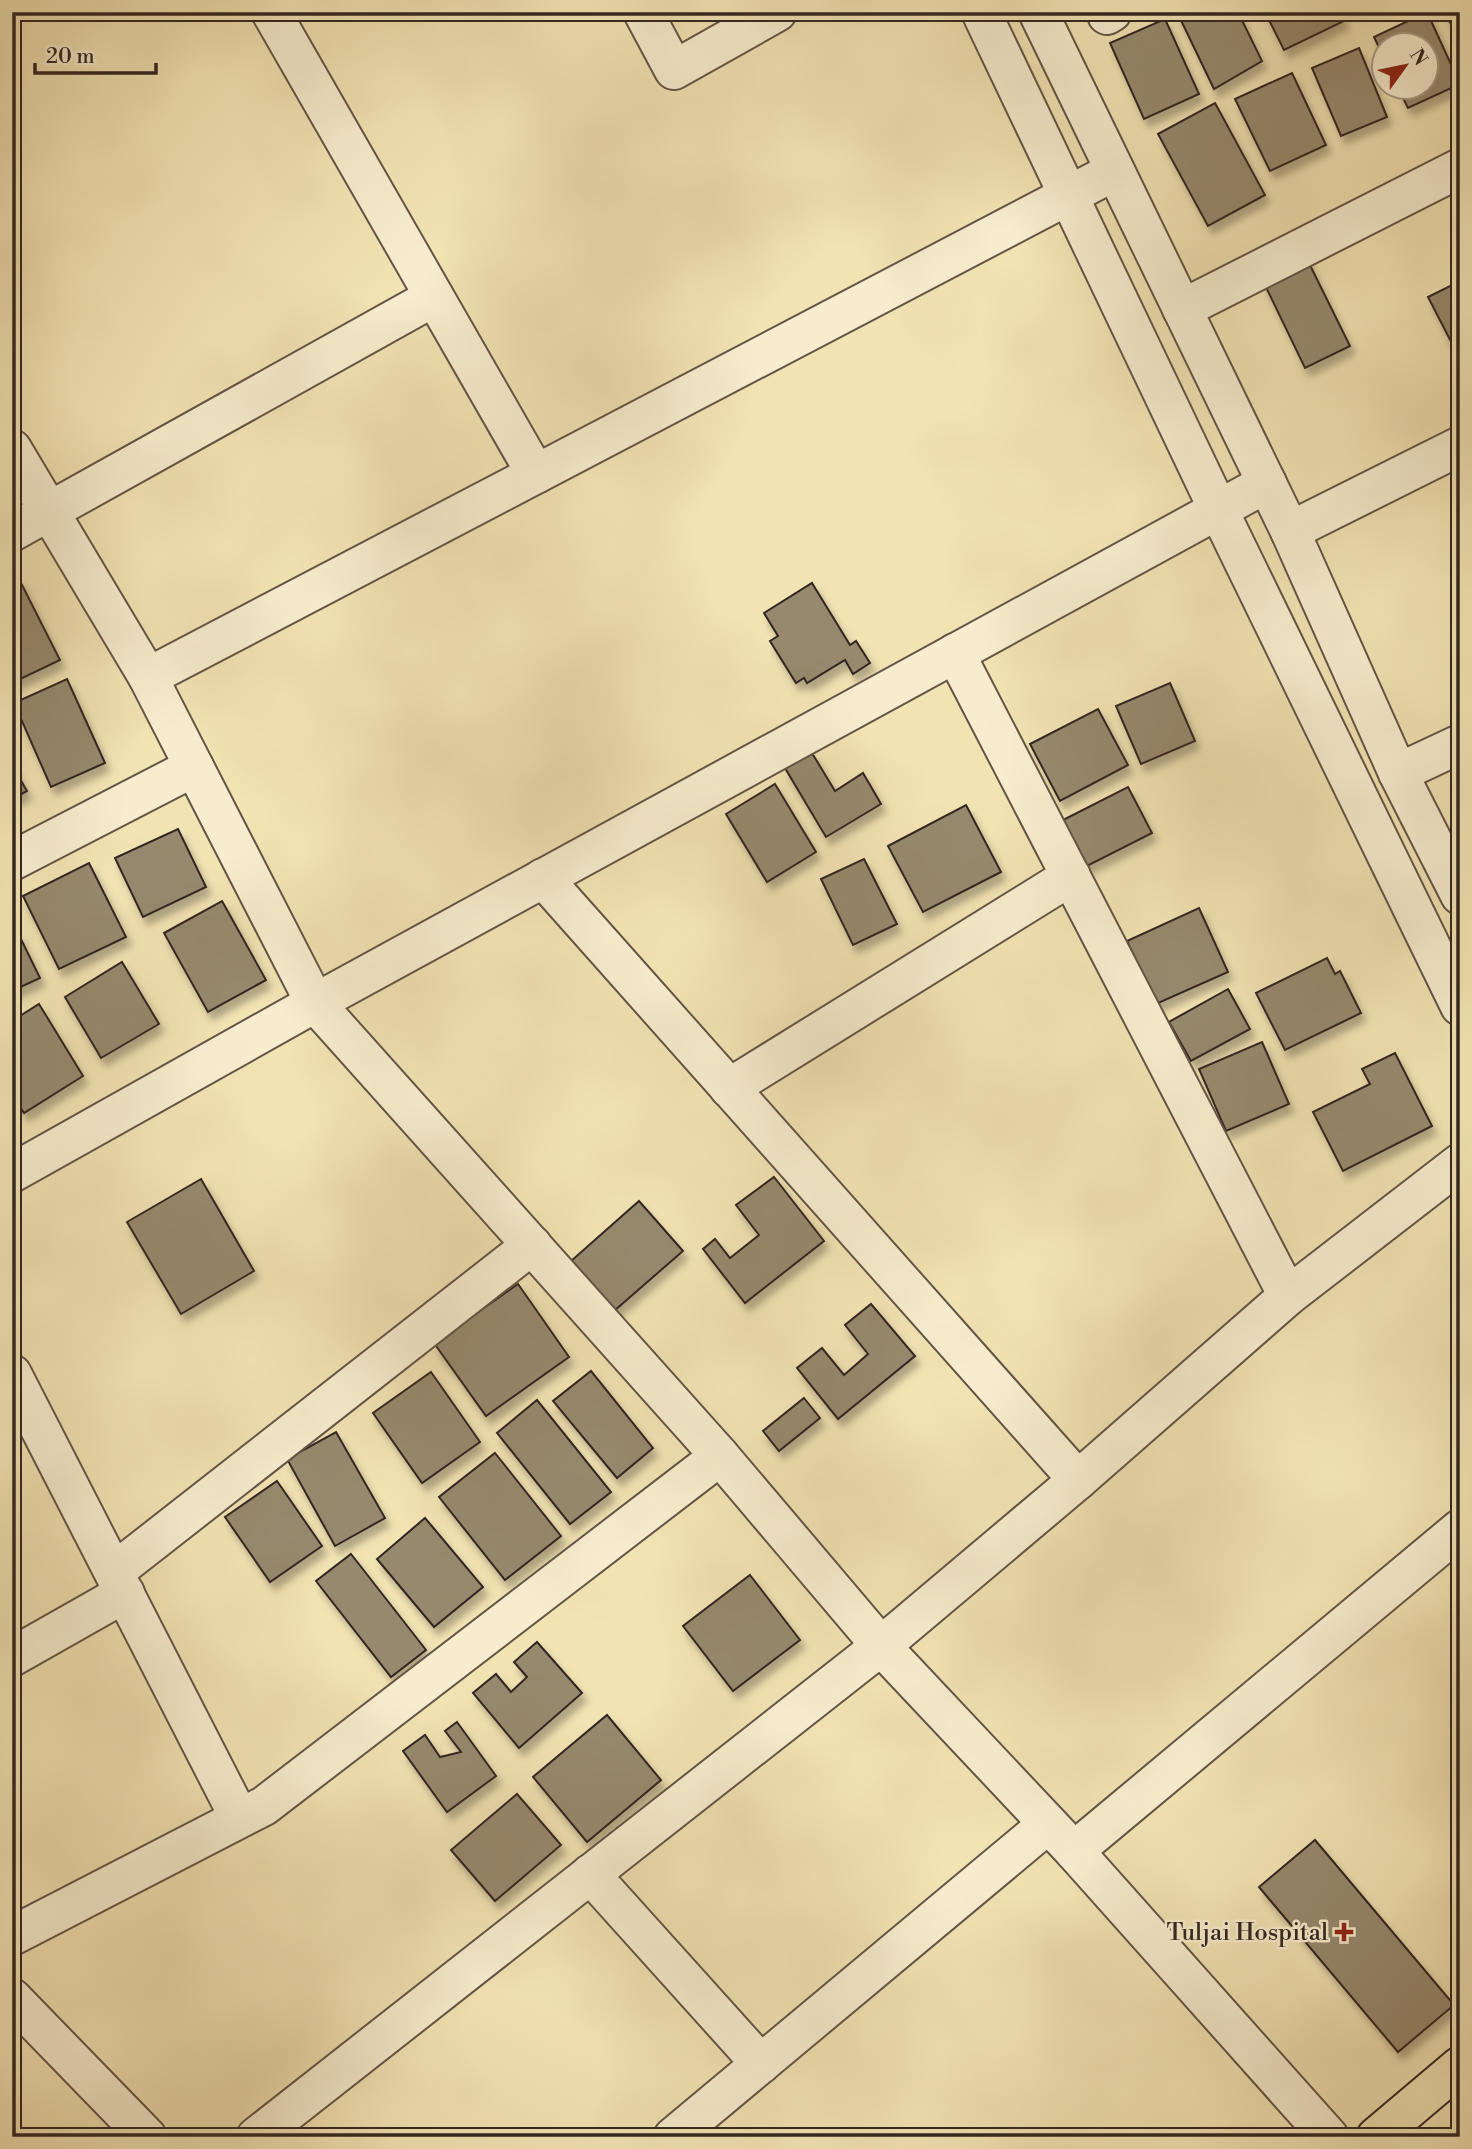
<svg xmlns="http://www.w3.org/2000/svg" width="1472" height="2149" font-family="'Libre Bodoni',serif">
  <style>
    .building { fill: #96896d; stroke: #332722; stroke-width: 2; filter: url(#shadow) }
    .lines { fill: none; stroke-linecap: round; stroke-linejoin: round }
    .minor-casing { stroke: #635646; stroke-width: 42 }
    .major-casing { stroke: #332722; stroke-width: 42 }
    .minor { stroke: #f7edce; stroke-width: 38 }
    .major { stroke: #f2e3b3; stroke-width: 38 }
    .poi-dot { fill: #8f2418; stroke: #f7edce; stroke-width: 2.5 }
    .labels { text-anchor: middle; stroke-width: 5; stroke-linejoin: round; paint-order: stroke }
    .poi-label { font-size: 24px; fill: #332722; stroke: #f7edce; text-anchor: end }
  </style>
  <defs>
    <filter id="shadow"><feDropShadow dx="4.5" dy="8" stdDeviation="3.5" flood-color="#0004"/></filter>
  </defs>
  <rect width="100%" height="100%" fill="#f2e3b3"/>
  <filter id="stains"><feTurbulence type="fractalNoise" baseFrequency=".00286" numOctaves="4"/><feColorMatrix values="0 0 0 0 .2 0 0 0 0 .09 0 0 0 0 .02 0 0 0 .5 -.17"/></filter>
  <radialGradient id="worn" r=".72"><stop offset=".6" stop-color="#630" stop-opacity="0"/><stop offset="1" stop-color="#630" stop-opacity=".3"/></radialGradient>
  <g class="building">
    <path d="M1177,12h61l24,49 -48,28z"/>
    <path d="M1265,12h75l4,9 -60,29z"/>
    <path d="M1427,12l33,72 -52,24 -10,-20h28v-42h-42v12l-10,-21z"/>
    <path d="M1445,12h15v31z"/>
    <path d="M1165,19l34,75 -55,25 -34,-76z"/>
    <path d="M1359,48l28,69 -46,19 -29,-68z"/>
    <path d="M1292,73l34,72 -56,26 -35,-72z"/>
    <path d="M1215,103l50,92 -57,31 -50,-92z"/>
    <path d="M1304,253l46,93 -45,22 -43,-89z"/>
    <path d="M1456,283l4,8v68l-32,-62z"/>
    <path d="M19,579l41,81 -48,23v-101z"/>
    <path d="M812,583l38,62 6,-4 14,22 -17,11 -8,-14 -38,23 -3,-5 -8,5 -26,-42 8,-5 -14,-23z"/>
    <path d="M67,679l38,84 -54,24 -37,-84z"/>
    <path d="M1170,683l25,58 -54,23 -25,-58z"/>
    <path d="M1098,709l30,56 -68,36 -30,-57z"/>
    <path d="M812,753l23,38 28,-18 18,31 -55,33 -41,-69z"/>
    <path d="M12,765l15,26 -15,8z"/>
    <path d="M775,784l41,68 -49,30 -41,-68z"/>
    <path d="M1128,787l24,46 -67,34 -24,-46z"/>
    <path d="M966,805l35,67 -78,40 -35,-66z"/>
    <path d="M178,829l28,58 -63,30 -28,-59z"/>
    <path d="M864,859l33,65 -44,21 -32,-66z"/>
    <path d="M89,863l37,74 -67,32 -36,-73z"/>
    <path d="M222,901l44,79 -58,32 -44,-79z"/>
    <path d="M1199,908l29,64 -72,32 -29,-63z"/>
    <path d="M18,933l22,45 -28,13v-55z"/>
    <path d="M1327,958l8,16 5,-3 21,42 -76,37 -29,-57z"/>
    <path d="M122,962l37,62 -58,34 -36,-61z"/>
    <path d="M1228,989l22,40 -59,32 -22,-39z"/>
    <path d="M39,1004l44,72 -59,37 -12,-19v-73z"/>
    <path d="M1262,1042l27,62 -63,27 -27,-62z"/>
    <path d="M1395,1053l37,73 -89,45 -30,-59 57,-28 -8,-15z"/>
    <path d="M774,1177l50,64 -79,62 -42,-54 12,-10 15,19 29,-23 -23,-30z"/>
    <path d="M201,1179l53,92 -73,43 -54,-92z"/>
    <path d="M639,1201l44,50 -69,60 -43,-50z"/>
    <path d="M518,1284l51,73 -83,59 -52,-73z"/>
    <path d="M871,1304l44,52 -77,63 -41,-51 25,-20 22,27 24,-21 -23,-29z"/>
    <path d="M591,1371l62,77 -36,30 -64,-77z"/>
    <path d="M431,1372l49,70 -58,41 -49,-70z"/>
    <path d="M804,1398l16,20 -41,33 -16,-20z"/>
    <path d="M537,1400l74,92 -41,32 -73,-91z"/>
    <path d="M336,1432l49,86 -50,28 -48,-87z"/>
    <path d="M495,1453l66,83 -56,44 -66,-83z"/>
    <path d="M277,1481l45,65 -52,36 -45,-65z"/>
    <path d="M425,1518l58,69 -49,40 -57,-68z"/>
    <path d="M351,1554l75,96 -35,27 -75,-96z"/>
    <path d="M750,1575l50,65 -67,51 -50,-65z"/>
    <path d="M537,1642l45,51 -63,55 -46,-55 23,-19 15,18 16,-15 -13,-15z"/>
    <path d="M607,1715l54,65 -74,62 -54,-65z"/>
    <path d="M457,1722l39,54 -49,36 -44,-61 22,-16 15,22 21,-5 -16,-21z"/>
    <path d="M517,1794l44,51 -66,56 -44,-51z"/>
    <path d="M1315,1840l139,165 -56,47 -139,-165z"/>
  </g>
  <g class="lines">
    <g class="minor-casing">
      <g id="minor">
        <path d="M271,12l265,462"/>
        <path d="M643,12l31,58 103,-58"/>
        <path d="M981,12l237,497 242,497"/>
        <path d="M1038,12l252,519 108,242 62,122"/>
        <path d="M1107,15l5,-3"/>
        <path d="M1182,309l278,-141"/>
        <path d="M12,449l136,228 167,326 405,453 161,190 193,205 255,286"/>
        <path d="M1290,531l170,-85"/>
        <path d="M12,532l422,-235"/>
        <path d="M955,653l333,643"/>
        <path d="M148,677l967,-506"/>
        <path d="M1398,773l62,-29"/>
        <path d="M12,861l182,-94"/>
        <path d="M543,878l535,602"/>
        <path d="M729,1088l342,-212"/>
        <path d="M12,1173l303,-170 952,-520"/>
        <path d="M12,1374l227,443"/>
        <path d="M114,1572l418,-327"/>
        <path d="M12,1657l113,-64"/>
        <path d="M1074,1851l386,-322"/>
        <path d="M590,1874l171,190"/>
        <path d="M12,1936l252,-130 456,-350"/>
        <path d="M12,1998l135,139"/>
        <path d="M256,2137l625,-491 197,-166 210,-184 172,-133"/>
        <path d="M673,2137l375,-313"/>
      </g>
    </g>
    <g class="major-casing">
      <path id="major" d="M1376,2137l84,-71"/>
    </g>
    <use href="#minor" class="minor"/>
    <use href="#major" class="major"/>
  </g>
  <path class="poi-dot" d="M1340.5 1921.5h7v7h7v7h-7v7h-7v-7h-7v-7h7z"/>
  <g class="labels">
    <g class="poi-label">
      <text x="1328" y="1940">Tuljai Hospital</text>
    </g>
  </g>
  <rect width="1472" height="2149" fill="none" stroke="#f2e3b3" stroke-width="42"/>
  <rect x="14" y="14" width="1444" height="2121" fill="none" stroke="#332722" stroke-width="3.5"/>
  <rect x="21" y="21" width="1430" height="2107" fill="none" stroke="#332722" stroke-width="2"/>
  <g transform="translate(1405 66) rotate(57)"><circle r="33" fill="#f7edce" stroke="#a99e89" stroke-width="2"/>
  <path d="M0-5L12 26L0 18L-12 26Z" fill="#8f2418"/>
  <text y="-10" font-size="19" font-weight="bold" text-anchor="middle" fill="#332722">N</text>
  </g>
  <path d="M35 63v10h121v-10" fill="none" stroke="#332722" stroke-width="3.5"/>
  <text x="46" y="63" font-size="21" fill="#332722" stroke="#f7edce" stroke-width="5" paint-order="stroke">20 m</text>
  <rect width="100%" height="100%" filter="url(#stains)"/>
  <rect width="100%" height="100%" fill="url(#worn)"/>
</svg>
